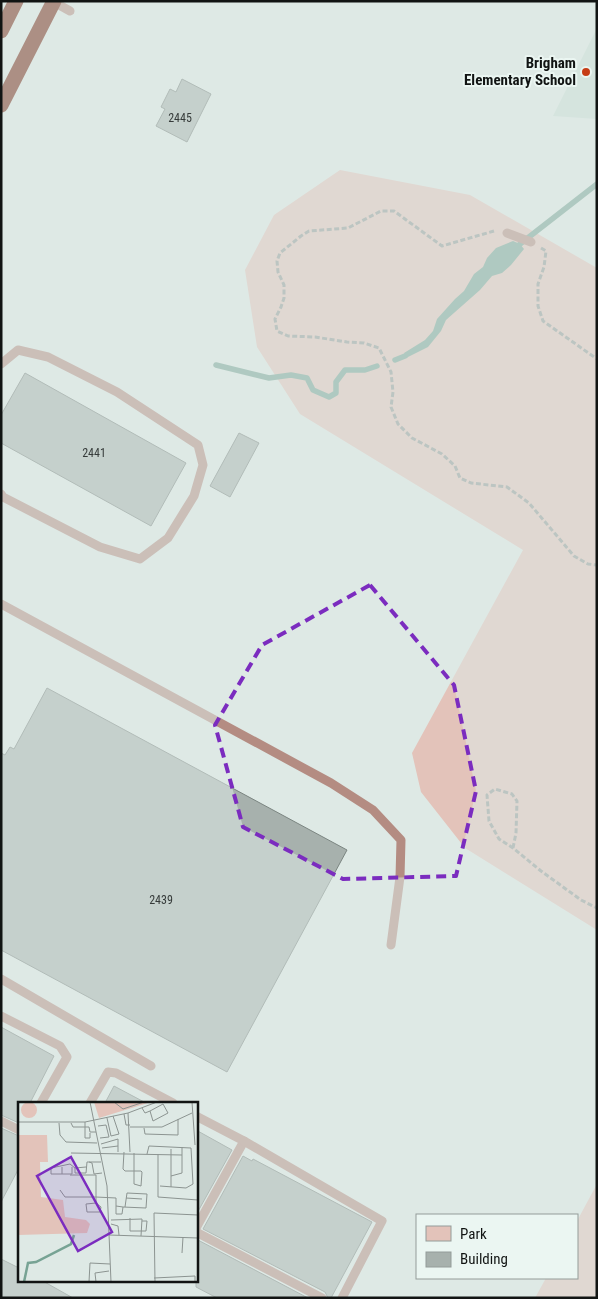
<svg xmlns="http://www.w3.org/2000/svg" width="598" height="1299" font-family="'Roboto Condensed',sans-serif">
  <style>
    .built { fill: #caddd6 }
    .green { fill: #e3c3ba }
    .water { fill: #77a394 }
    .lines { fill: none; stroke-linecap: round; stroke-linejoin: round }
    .stream { stroke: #77a394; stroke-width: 5.5 }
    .building { fill: #a7b1ad; stroke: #7b8581 }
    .path { stroke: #929a97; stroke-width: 3; stroke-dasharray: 5 2.5; stroke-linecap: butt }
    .lane { stroke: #b48c82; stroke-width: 9 }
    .highway { stroke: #6f230e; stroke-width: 15 }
    .marked { fill: none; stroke: #7b2cbf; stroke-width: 4; stroke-dasharray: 10 6; stroke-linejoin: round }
    .poi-dot { fill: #c63d16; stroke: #ebf6f2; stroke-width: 2 }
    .labels { text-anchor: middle; stroke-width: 4; stroke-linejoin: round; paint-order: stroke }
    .number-label { font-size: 12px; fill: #363b3a }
    .poi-label { font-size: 15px; font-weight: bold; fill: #111413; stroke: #ebf6f2; text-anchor: end }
    .inset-river { fill: none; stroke: #77a394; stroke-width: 2.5 }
    .inset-road { fill: none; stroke: #8c9491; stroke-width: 1 }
    .view { fill: #7b2cbf; fill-opacity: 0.15; stroke: #7b2cbf; stroke-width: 2.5 }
    .inset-edge { fill: none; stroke: #111413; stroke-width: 2.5 }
  </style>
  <rect width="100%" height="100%" fill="#dee9e5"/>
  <path class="built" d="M597,28v91l-44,-3z"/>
  <g class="green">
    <path d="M340,170l130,25 127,73v662l-132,-82 -44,-56 -9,-39 111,-203 -223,-136 -43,-67 -12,-77 29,-55z"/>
    <path d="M597,1184v114h-62l11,-20h31v-57z"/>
  </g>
  <path class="water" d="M513,241l7,3 4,5 -13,16 -9,8 -10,3 -12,14 -34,30 -5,11 -13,16 -22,11 -2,-5 21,-13 8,-9 4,-12 18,-20 9,-8 10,-17 9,-7 4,-9 9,-10z"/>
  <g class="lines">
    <g class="stream">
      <path d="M520,244l77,-60"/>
      <path d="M395,360l10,-4"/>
      <path d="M216,365l53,13 22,-3 16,3 6,12 16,7 7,-4v-11l9,-12h20l12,-4"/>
    </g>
  </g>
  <g class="building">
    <path d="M182,79l29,15 -24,48 -31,-16 9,-17 -4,-2 9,-18 6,3z"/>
    <path d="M25,373l161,90 -35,63 -150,-83v-28z"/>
    <path d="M239,433l20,10 -29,54 -20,-11z"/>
    <path d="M47,688l300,162 -120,222 -226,-122v-197l4,2 5,-8 4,2z"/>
    <path d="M1,1027l53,29 -24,47h-11v20l-18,-8z"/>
    <path d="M114,1086l32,17h-41z"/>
    <path d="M1,1128l18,8v32l-18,34z"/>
    <path d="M196,1130l36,20 -36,65z"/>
    <path d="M243,1156l9,5 1,-2 119,63 -41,76h-3l-3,-6 -122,-63z"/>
    <path d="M196,1239l112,59h-91l-21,-11z"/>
    <path d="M1,1259l18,9v12h22l32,18h-72z"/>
  </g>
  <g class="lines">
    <g class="path">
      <path d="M494,231l-52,15 -48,-35h-13l-33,17 -39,3 -8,5 -21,17 -3,8 1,11 6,13v13l-3,9 -6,12 2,12 11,5 27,1 32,5 17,1 15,5 12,24 2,20 -2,15 7,17 14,14 30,16 13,12 5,12 11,5 36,4 22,16 45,53 14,8 9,1"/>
      <path d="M541,248l5,3 -2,16 -6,17v22l5,15 54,38"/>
      <path d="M513,848l3,-15 1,-32 -5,-7 -17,-5 -8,6 2,26 10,18 14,9 28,23 40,29 16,8"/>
    </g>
    <g class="lane">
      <path d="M52,1l18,10"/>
      <path d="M507,233l24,9"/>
      <path d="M1,364l17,-14 30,7 69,35 81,53 5,20 -9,31 -26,42 -28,21 -40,-12 -97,-50 -2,-3"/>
      <path d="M1,604l330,179 42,27 28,30 -1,37 -9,68"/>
      <path d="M1,979l150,87"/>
      <path d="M1,1016l59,30 7,11 -26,46"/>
      <path d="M90,1103l18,-31 8,1 57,30"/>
      <path d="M196,1116l48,25 -48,87"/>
      <path d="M1,1121l18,9"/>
      <path d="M244,1141l138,80 -40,77"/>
      <path d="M196,1232l126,66"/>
    </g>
    <g class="highway">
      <path d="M1,31l15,-30"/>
      <path d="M1,105l53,-104"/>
    </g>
  </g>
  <path d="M0 0H598V1299H0ZM370,585l84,100 22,106 -20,85 -113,3 -100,-52 -28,-102 47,-80z" fill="#dee9e5" fill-opacity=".55" fill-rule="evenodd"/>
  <path class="marked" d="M370,585l84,100 22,106 -20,85 -113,3 -100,-52 -28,-102 47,-80z"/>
  <circle class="poi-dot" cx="586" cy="72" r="5"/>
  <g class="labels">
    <g class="number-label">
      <text x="180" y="122">2445</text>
      <text x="94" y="457">2441</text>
      <text x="161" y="904">2439</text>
    </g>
    <g class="poi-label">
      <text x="576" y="68">Brigham<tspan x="576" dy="17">Elementary School</tspan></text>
    </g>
  </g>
  <g transform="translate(18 1102)">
    <rect width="180" height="180" fill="#dee9e5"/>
    <path d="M76,0h57l-52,16zM3 8a8 8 0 1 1 16 0a8 8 0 1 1-16 0ZM0,33h29l1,27h-8l1,35 22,3 2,17 21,3 4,4 -3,9 -69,2z" fill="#e3c3ba"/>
    <path class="inset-river" d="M6,180l4,-19 8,-1 35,-18 3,-9"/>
    <path class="inset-road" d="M72,0l17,84 4,96M96,0l9,7 21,-7M174,0l3,43M124,6l3,5 5,-2 3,10 15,-8 -5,-9 -13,7M110,11l2,39M106,12l2,11h4M89,16l4,18 8,-2 -6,-18M0,20h67l43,-9 29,-11M67,20v16h5v-5M41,21l1,12 6,7 31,1M53,21l2,4h16l1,5h6M80,24l8,-1 3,12 -9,1M112,25h32l30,-14M126,26l1,6 33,1v-16M83,42l17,-5v13M84,46l16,-2M173,46l2,36M153,47v38M106,50l-1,17 2,2h16l1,1 -1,14 -7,-2v-31M53,51l111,2M129,52l2,-8 42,2M140,52v43l40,3M71,60l3,1 2,11 8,-1M44,65v7h10v-7M68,65l-11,1v5h11l1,-11h14M44,72h-11v-6l19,-4 5,4M52,73h26M78,73v22l20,1v16h6l1,-7 -7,-1M153,74l11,-3v-26M142,84l26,2 7,-4M42,88l5,7h31v6l-10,1 1,8h13l1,-5 -5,-4M108,96l16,1M105,105l23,1 1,-14 -20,-1 -2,14M136,111l1,69M136,111l44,2M112,116v13h16l1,-10h-5M93,118l31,-1 -1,17M93,122l7,2 1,9M91,133l89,3M164,151l1,-16M136,176l41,-2v6M71,180l1,-19 20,1M78,180l-1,-9 14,-2"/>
    <path class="view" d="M53,55l41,75 -34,19 -41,-75z"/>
    <rect width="180" height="180" class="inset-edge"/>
  </g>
  <rect width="598" height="1299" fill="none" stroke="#111413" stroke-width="5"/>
  <rect x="416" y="1214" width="162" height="65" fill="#ebf6f2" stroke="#949c99"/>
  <rect x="426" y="1226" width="25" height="15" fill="#e3c3ba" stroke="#949c99"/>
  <text x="460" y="1239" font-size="15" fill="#111413">Park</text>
  <rect x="426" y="1252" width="25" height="15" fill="#a7b1ad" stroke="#949c99"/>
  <text x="460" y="1264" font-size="15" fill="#111413">Building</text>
</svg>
